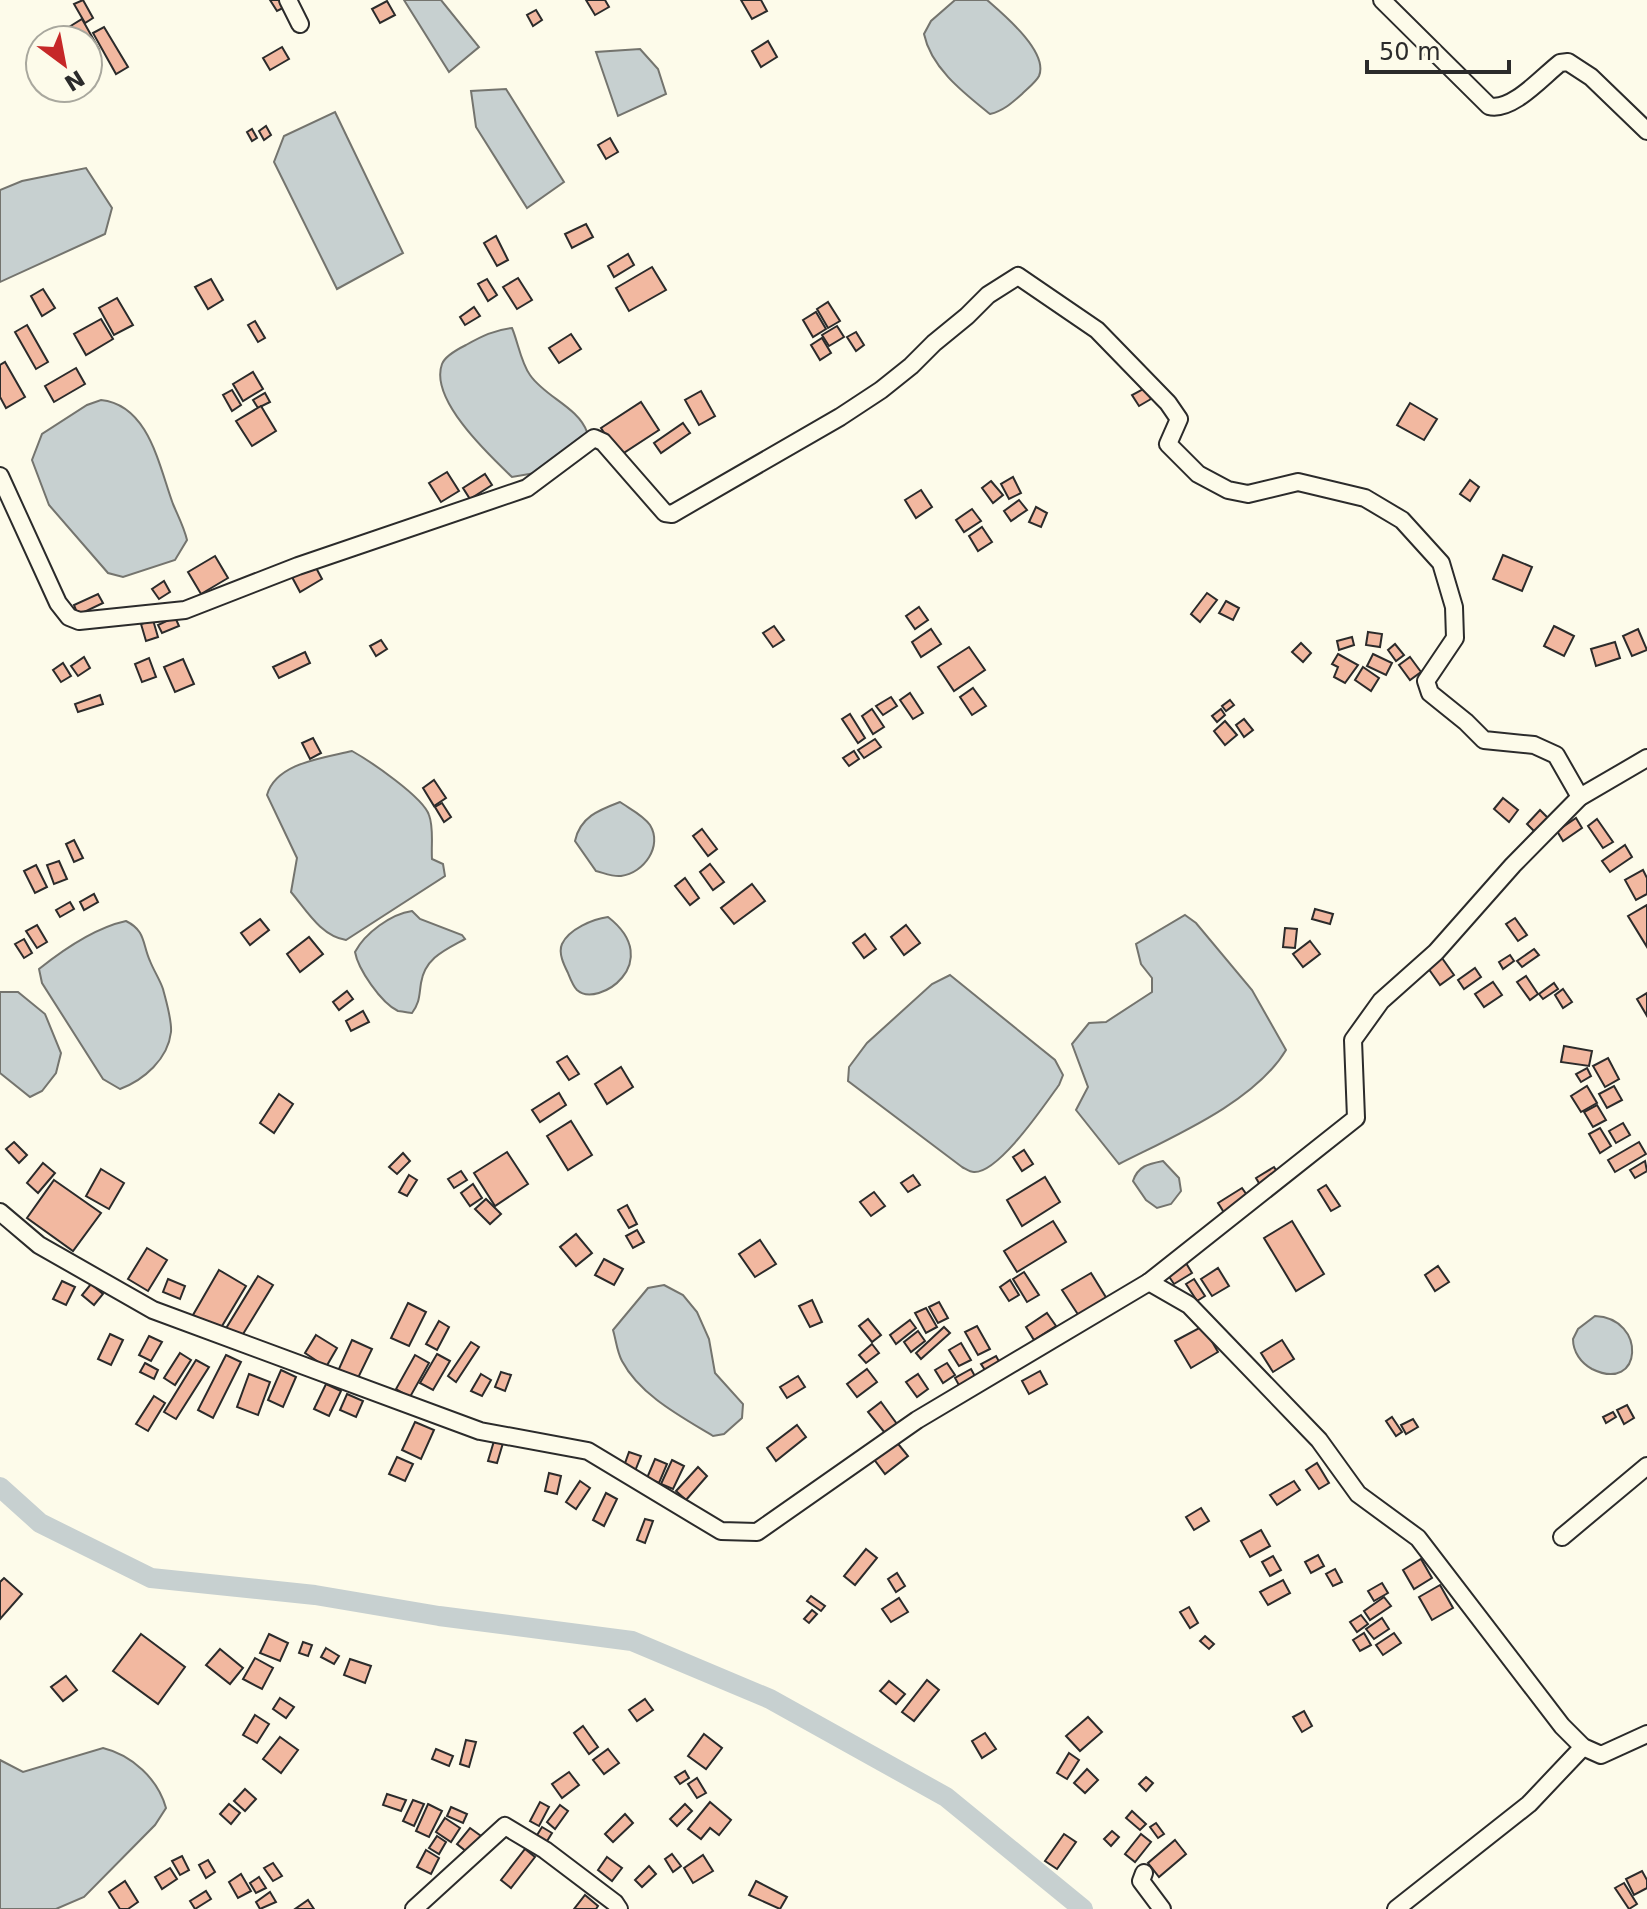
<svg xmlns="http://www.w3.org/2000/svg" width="1647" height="1909" font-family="'DejaVu Sans',sans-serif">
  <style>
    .water { fill: #c7d0d0; stroke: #74746e; stroke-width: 2 }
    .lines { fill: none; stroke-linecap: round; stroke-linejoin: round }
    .canal { stroke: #c7d0d0; stroke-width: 20 }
    .building { fill: #f2b8a0; stroke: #2b2b2b; stroke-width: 2 }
    .street-casing { stroke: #2b2b2b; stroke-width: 20 }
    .street { stroke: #fdfbea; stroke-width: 16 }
  </style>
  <rect width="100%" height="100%" fill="#fdfbea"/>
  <g class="water">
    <path d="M404,0h37l38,47 -30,25z"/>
    <path d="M955,0h32c16,14 62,52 52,76 -3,6 -12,13 -17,18 -10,9 -19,17 -32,20 -26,-21 -59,-46 -66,-80l7,-13z"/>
    <path d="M640,49l18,20 8,25 -48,22 -22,-64z"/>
    <path d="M506,89l58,93 -37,26 -51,-81 -5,-36z"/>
    <path d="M335,112l68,141 -66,36 -63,-127 10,-26z"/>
    <path d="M86,168l26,40 -7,26 -105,48v-92l22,-9z"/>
    <path d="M512,328c6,14 9,35 18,47 15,22 48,32 57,57l-7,10 -45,31 -23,4c-23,-22 -83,-78 -70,-113 3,-8 16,-15 24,-19 16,-9 28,-15 46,-17z"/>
    <path d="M101,400c48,5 58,66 72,104 5,12 11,23 14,36l-12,20 -52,17 -15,-4 -59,-68 -17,-45 10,-26 45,-29z"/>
    <path d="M352,751c18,10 71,46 77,64 5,13 2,30 3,44l11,5 2,12 -99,64c-25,-4 -39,-29 -55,-48l6,-34 -30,-63c9,-32 56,-37 85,-44z"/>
    <path d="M620,802c10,7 23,13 30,23 13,21 -6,48 -29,51 -8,1 -17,-3 -25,-5l-21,-30c5,-24 24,-31 45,-39z"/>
    <path d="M412,911l8,8 42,16 3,4c-20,11 -40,19 -44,44 -2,13 -1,19 -9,30 -1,0 -13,-2 -14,-2 -17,-8 -40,-42 -43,-59 10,-19 36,-38 57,-41z"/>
    <path d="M1185,915l11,8 56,67 34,60c-31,52 -114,87 -167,114l-43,-54 12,-23 -16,-43 17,-21 17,-1 46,-30v-14l-11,-14 -5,-20z"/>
    <path d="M608,917c58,45 -10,92 -31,73 -4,-4 -7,-12 -9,-17 -4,-8 -10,-20 -6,-29 7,-15 31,-25 46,-27z"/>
    <path d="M126,921c20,10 16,22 24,40 4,10 10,19 13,28 3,12 9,31 8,43 -3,27 -27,48 -51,57l-17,-10 -61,-96 -3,-14c25,-20 55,-41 87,-48z"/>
    <path d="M950,975l105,85 8,15 -4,10c-14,19 -60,88 -85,87 -4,0 -8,-3 -12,-5l-114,-86 1,-14 18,-24 65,-59z"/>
    <path d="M0,992h18l27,22 16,39 -5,20 -14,18 -12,6 -30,-24z"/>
    <path d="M1163,1161l16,17 2,13 -10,13 -14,4 -11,-8 -13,-19c5,-15 15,-17 30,-20z"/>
    <path d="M664,1285l19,10 14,17 12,27 6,34 28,31 -1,14 -18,16 -11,2c-33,-20 -73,-41 -91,-75 -5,-9 -6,-21 -9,-31l35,-42z"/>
    <path d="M1595,1316c52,2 48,78 -3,53 -11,-6 -19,-17 -19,-30l5,-10z"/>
    <path d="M103,1748c29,7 55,31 63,60l-11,17 -71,72 -28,12h-56v-149l23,12z"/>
  </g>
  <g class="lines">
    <path class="canal" d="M0,1487l40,36 111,55 164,17 124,21 193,25 138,58 176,98 137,112"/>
  </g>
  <g class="building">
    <path d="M83,0l10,18 -8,5 -11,-19z"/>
    <path d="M270,0h12l3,7 -8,4z"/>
    <path d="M586,0h19l4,7 -14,8z"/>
    <path d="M741,0h20l6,11 -15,8z"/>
    <path d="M387,1l8,14 -15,8 -8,-14z"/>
    <path d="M536,10l6,10 -9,6 -6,-11z"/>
    <path d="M82,19l17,30 -11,6v-15h-12l-7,-13z"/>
    <path d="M104,27l24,40 -12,7 -23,-41z"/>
    <path d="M768,41l9,16 -16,10 -9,-16z"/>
    <path d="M282,47l7,12 -19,11 -7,-12z"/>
    <path d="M266,126l5,9 -7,5 -5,-9z"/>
    <path d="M252,129l5,9 -5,3 -5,-9z"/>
    <path d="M610,138l8,14 -12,7 -8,-14z"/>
    <path d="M586,224l7,13 -21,11 -7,-14z"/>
    <path d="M496,236l12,24 -11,6 -13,-23z"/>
    <path d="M628,254l6,11 -20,12 -6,-11z"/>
    <path d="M652,267l14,23 -37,21 -13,-23z"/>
    <path d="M518,278l14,22 -15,9 -14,-22z"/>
    <path d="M211,279l12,21 -15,9 -13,-22z"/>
    <path d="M487,279l10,16 -9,6 -10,-17z"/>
    <path d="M43,289l12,19 -13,8 -11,-20z"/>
    <path d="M117,298l16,27 -19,10 -15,-27z"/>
    <path d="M828,302l12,19 -12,7 -11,-19z"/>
    <path d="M474,307l6,9 -15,9 -5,-8z"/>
    <path d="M816,312l10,17 -13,8 -10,-17z"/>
    <path d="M101,319l12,20 -27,16 -12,-21z"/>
    <path d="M255,321l10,17 -7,4 -10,-17z"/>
    <path d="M27,325l21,37 -12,7 -21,-37z"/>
    <path d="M837,326l7,11 -15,9 -7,-11z"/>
    <path d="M856,332l8,13 -8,6 -9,-14z"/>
    <path d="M571,334l10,15 -22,14 -10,-15z"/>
    <path d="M822,338l9,15 -11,7 -9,-15z"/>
    <path d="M5,362l20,35 -19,11 -6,-11v-32z"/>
    <path d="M76,368l9,16 -31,18 -9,-16z"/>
    <path d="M253,372l10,17 -20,12 -10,-17z"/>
    <path d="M1145,388l6,11 -12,7 -7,-11z"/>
    <path d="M232,390l9,15 -9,6 -9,-16z"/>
    <path d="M701,391l14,25 -16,9 -14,-25z"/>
    <path d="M265,393l5,9 -12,6 -5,-8z"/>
    <path d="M641,402l18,28 -40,26 -18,-28z"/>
    <path d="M1410,403l27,16 -13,21 -27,-15z"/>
    <path d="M261,406l15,25 -24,15 -16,-25z"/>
    <path d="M683,423l7,10 -29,20 -7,-10z"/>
    <path d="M447,472l12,19 -18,11 -12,-19z"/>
    <path d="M485,474l7,11 -22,14 -7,-11z"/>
    <path d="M1013,477l8,16 -12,6 -8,-15z"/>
    <path d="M1470,480l9,7 -9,14 -10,-7z"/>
    <path d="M991,481l12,14 -10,8 -11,-15z"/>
    <path d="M921,490l11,17 -16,11 -11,-18z"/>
    <path d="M1019,500l8,10 -16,11 -7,-10z"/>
    <path d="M1036,507l11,6 -6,14 -12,-5z"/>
    <path d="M972,509l9,12 -17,11 -8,-12z"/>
    <path d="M982,527l10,15 -14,9 -9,-15z"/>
    <path d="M1503,555l29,12 -10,24 -29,-12z"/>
    <path d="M215,556l13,22 -27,16 -13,-22z"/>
    <path d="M314,564l8,15 -22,13 -8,-15z"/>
    <path d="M164,581l6,11 -11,7 -7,-10z"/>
    <path d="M1207,593l10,7 -17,22 -9,-8z"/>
    <path d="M98,594l5,9 -25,12 -4,-10z"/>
    <path d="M1226,601l13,7 -6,12 -14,-7z"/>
    <path d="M919,607l9,13 -13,9 -9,-13z"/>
    <path d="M175,617l4,9 -17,7 -4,-8z"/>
    <path d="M153,620l5,17 -12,4 -5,-17z"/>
    <path d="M774,626l10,14 -11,7 -10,-14z"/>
    <path d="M1554,626l20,10 -10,20 -20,-10z"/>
    <path d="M931,629l10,15 -20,13 -9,-15z"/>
    <path d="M1638,629l9,21 -15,6 -9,-20z"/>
    <path d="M1368,632l14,2 -2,13 -14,-2z"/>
    <path d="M1352,637l2,8 -15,5 -2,-9z"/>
    <path d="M381,640l6,9 -11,7 -6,-10z"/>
    <path d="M1615,642l5,16 -24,8 -5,-17z"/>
    <path d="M1301,643l10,10 -8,9 -11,-10z"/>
    <path d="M1395,644l9,11 -8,6 -8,-11z"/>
    <path d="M969,647l16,23 -31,21 -16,-24z"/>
    <path d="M305,652l5,11 -31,15 -6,-11z"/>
    <path d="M1338,654l20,11 -13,18 -11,-6 4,-10 -6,-3z"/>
    <path d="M1373,654l19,9 -6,12 -19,-9z"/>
    <path d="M84,657l6,11 -12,8 -7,-10z"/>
    <path d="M1410,657l11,15 -11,8 -11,-15z"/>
    <path d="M149,658l7,19 -14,5 -7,-18z"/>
    <path d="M183,659l11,25 -19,8 -11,-25z"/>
    <path d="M63,663l8,13 -10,6 -8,-12z"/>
    <path d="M1363,667l16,11 -8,13 -16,-11z"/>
    <path d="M973,688l13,18 -14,9 -12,-18z"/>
    <path d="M910,693l13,20 -10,6 -13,-19z"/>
    <path d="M100,695l3,9 -25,8 -3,-8z"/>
    <path d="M891,697l6,9 -14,9 -7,-9z"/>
    <path d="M1230,700l4,5 -8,6 -4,-5z"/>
    <path d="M872,709l12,18 -11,7 -11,-18z"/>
    <path d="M1221,709l4,6 -8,7 -5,-6z"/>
    <path d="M850,714l15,24 -7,5 -16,-24z"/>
    <path d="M1244,719l9,11 -9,7 -8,-12z"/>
    <path d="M1225,721l12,14 -12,10 -11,-14z"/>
    <path d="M313,738l8,15 -11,6 -8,-16z"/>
    <path d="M875,739l6,8 -17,11 -6,-8z"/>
    <path d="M854,751l5,8 -10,7 -6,-8z"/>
    <path d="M434,780l12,18 -12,8 -11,-18z"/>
    <path d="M1503,798l15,12 -9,12 -15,-13z"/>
    <path d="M442,803l9,14 -7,5 -9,-15z"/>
    <path d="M1540,810l8,8 -14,13 -7,-7z"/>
    <path d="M1576,818l6,10 -19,13 -6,-10z"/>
    <path d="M1597,819l16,23 -10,6 -15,-22z"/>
    <path d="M702,829l15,20 -9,7 -15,-20z"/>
    <path d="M74,840l9,18 -9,4 -8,-18z"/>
    <path d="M1625,845l7,12 -22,15 -8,-11z"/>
    <path d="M59,861l8,18 -13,5 -7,-19z"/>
    <path d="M710,864l14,18 -11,8 -13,-18z"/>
    <path d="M36,865l11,22 -12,6 -11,-22z"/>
    <path d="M1643,870l4,8v16l-11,6 -11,-20z"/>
    <path d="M685,878l14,20 -9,7 -15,-19z"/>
    <path d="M752,884l13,17 -31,23 -13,-16z"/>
    <path d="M94,894l4,8 -14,8 -4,-8z"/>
    <path d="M70,902l4,7 -14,8 -4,-7z"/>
    <path d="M1647,905v42l-19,-31z"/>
    <path d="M1315,909l18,5 -3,10 -18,-5z"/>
    <path d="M1515,918l12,17 -9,6 -12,-17z"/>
    <path d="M260,919l9,11 -19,15 -9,-12z"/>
    <path d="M37,925l10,17 -10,6 -11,-17z"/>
    <path d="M906,925l14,18 -16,12 -13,-18z"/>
    <path d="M1285,928l12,1 -2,19 -12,-1z"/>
    <path d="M865,934l11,15 -12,9 -11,-15z"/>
    <path d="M309,937l14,17 -23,18 -13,-18z"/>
    <path d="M24,939l8,14 -8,5 -9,-14z"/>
    <path d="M1310,941l10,13 -17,13 -10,-13z"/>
    <path d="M1534,949l5,6 -17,12 -5,-6z"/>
    <path d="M1510,955l4,6 -11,8 -4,-7z"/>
    <path d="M1442,958l12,17 -14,10 -12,-17z"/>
    <path d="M1475,968l6,9 -17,12 -6,-9z"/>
    <path d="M1526,976l12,18 -8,6 -13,-18z"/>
    <path d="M1493,982l9,13 -18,12 -9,-13z"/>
    <path d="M1554,983l4,6 -15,10 -4,-5z"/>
    <path d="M1563,989l9,13 -9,6 -8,-13z"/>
    <path d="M347,991l6,8 -14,11 -6,-8z"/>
    <path d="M1647,993v23l-10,-17z"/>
    <path d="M363,1011l6,11 -18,9 -5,-10z"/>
    <path d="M1564,1046l28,5 -3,15 -28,-4z"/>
    <path d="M567,1056l12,18 -10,6 -12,-18z"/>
    <path d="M1608,1058l11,21 -14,8 -12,-21z"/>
    <path d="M621,1067l12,20 -26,17 -12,-20z"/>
    <path d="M1587,1068l4,8 -10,6 -5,-8z"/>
    <path d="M1587,1086l10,17 -16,9 -10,-16z"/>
    <path d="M1614,1086l8,14 -15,8 -8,-14z"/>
    <path d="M559,1093l7,12 -26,17 -8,-12z"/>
    <path d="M279,1094l14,10 -19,29 -14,-10z"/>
    <path d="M1597,1105l9,15 -13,7 -9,-15z"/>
    <path d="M571,1121l21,34 -24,15 -21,-34z"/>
    <path d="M1623,1123l7,12 -14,8 -7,-12z"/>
    <path d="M1600,1128l11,18 -11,7 -11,-19z"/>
    <path d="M14,1142l13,13 -8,8 -13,-14z"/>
    <path d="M1639,1142l7,12 -31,18 -7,-12z"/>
    <path d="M1024,1150l9,14 -11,7 -9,-14z"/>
    <path d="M507,1152l21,32 -33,22 -21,-33z"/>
    <path d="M403,1153l7,8 -13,13 -8,-7z"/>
    <path d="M1645,1161l2,10 -12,7 -5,-8z"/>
    <path d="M43,1163l12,10 -17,20 -11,-10z"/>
    <path d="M1274,1167l7,11 -18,12 -7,-12z"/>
    <path d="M101,1169l23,14 -15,26 -23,-13z"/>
    <path d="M461,1171l6,9 -13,8 -6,-9z"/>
    <path d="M409,1175l8,5 -10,16 -8,-4z"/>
    <path d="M913,1175l7,10 -12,7 -7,-9z"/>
    <path d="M1045,1177l15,25 -38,24 -15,-26z"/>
    <path d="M54,1180l47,33 -28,38 -46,-33z"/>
    <path d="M473,1184l9,14 -12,8 -9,-13z"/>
    <path d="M1326,1185l14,21 -9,5 -13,-21z"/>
    <path d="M1242,1188l7,10 -24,16 -7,-11z"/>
    <path d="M874,1192l11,14 -14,10 -11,-14z"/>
    <path d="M486,1199l15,15 -11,10 -15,-15z"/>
    <path d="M627,1205l10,19 -8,4 -11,-18z"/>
    <path d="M1053,1221l13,21 -49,30 -13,-21z"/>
    <path d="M1292,1221l32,53 -28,17 -32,-53z"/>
    <path d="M637,1230l7,12 -11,6 -7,-12z"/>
    <path d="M576,1234l16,19 -16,13 -16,-19z"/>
    <path d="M760,1240l16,24 -21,13 -16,-23z"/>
    <path d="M147,1248l20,12 -19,31 -20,-12z"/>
    <path d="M604,1259l19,10 -9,16 -19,-10z"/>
    <path d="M1186,1263l6,10 -18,11 -6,-9z"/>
    <path d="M1438,1266l11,16 -14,9 -10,-16z"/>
    <path d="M1218,1268l11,18 -17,10 -11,-17z"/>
    <path d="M219,1270l27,16 -27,45 -26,-16z"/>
    <path d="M1024,1272l15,23 -12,7 -14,-23z"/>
    <path d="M1091,1273l16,26 -28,17 -17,-26z"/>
    <path d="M258,1276l15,9 -33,54 -15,-9z"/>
    <path d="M168,1279l17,7 -5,13 -17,-7z"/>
    <path d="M1194,1279l11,17 -8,5 -11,-17z"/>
    <path d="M1010,1280l9,15 -10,6 -9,-14z"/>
    <path d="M62,1281l13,6 -9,18 -13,-6z"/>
    <path d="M91,1284l12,10 -9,11 -12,-10z"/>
    <path d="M812,1300l10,22 -12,5 -11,-21z"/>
    <path d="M939,1302l9,16 -10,5 -9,-16z"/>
    <path d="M408,1303l18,9 -17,34 -18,-8z"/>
    <path d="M926,1308l11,19 -11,6 -11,-20z"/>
    <path d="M1047,1313l9,13 -22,14 -8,-13z"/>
    <path d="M868,1319l13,16 -9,7 -13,-16z"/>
    <path d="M910,1320l6,8 -20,16 -6,-9z"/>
    <path d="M439,1321l10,6 -12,23 -11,-6z"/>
    <path d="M977,1326l13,23 -12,6 -13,-23z"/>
    <path d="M1203,1326l15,26 -27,16 -16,-27z"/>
    <path d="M944,1327l6,6 -29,26 -5,-6z"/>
    <path d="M918,1331l7,10 -14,11 -7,-10z"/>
    <path d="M110,1334l13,6 -12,25 -13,-6z"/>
    <path d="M316,1335l21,13 -11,19 -21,-14z"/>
    <path d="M149,1336l13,6 -11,19 -12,-6z"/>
    <path d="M352,1340l20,9 -15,31 -19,-9z"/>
    <path d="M1282,1340l12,19 -21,13 -12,-19z"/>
    <path d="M471,1342l8,5 -23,35 -8,-6z"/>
    <path d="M961,1343l10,17 -12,6 -10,-16z"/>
    <path d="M872,1344l7,9 -13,10 -7,-8z"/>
    <path d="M180,1353l11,7 -16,25 -11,-7z"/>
    <path d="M437,1354l13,7 -17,29 -13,-7z"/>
    <path d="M226,1355l15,7 -28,56 -15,-8z"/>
    <path d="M415,1355l14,8 -19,34 -14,-8z"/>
    <path d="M996,1356l5,9 -14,8 -6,-9z"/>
    <path d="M196,1360l13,7 -33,52 -12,-7z"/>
    <path d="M145,1363l13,7 -4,9 -14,-7z"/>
    <path d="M947,1363l8,12 -12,8 -8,-13z"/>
    <path d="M867,1369l10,13 -20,15 -10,-13z"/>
    <path d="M971,1369l5,9 -16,9 -5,-9z"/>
    <path d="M281,1370l15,7 -13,30 -15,-7z"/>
    <path d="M1040,1371l7,13 -18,10 -7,-13z"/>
    <path d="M501,1372l10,3 -6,16 -10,-4z"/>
    <path d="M249,1374l21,8 -12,33 -21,-8z"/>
    <path d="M481,1374l10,6 -9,16 -11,-5z"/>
    <path d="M918,1374l10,15 -11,8 -11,-15z"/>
    <path d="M798,1376l7,11 -18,11 -7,-11z"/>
    <path d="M326,1384l15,7 -12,25 -15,-7z"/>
    <path d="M347,1394l16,7 -7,16 -16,-7z"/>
    <path d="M154,1396l11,7 -17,28 -12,-7z"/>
    <path d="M881,1402l16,22 -12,9 -17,-21z"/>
    <path d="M1627,1405l7,13 -10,6 -7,-14z"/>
    <path d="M1613,1412l3,5 -10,6 -3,-6z"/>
    <path d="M1392,1417l10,15 -6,4 -10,-15z"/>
    <path d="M1413,1419l5,8 -12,7 -5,-9z"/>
    <path d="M415,1422l19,8 -13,29 -19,-9z"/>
    <path d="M797,1425l9,12 -30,24 -9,-13z"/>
    <path d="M895,1440l13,16 -23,18 -12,-16z"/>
    <path d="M494,1441l9,2 -6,20 -9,-2z"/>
    <path d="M629,1452l12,4 -6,15 -11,-5z"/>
    <path d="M397,1457l16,7 -8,17 -16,-7z"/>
    <path d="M655,1459l12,5 -8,19 -12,-5z"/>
    <path d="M672,1460l12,6 -11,23 -12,-5z"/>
    <path d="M1317,1463l12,20 -10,6 -13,-19z"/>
    <path d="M698,1467l9,9 -21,24 -10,-9z"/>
    <path d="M549,1473l12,3 -4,18 -12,-3z"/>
    <path d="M580,1481l10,7 -14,21 -10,-7z"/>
    <path d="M1294,1481l6,9 -23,15 -7,-10z"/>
    <path d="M606,1493l11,6 -13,27 -11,-6z"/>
    <path d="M1201,1508l8,13 -15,9 -8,-13z"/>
    <path d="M645,1519l8,2 -8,22 -8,-3z"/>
    <path d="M1261,1530l9,16 -20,11 -9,-16z"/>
    <path d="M866,1549l11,9 -22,27 -11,-9z"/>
    <path d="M1318,1555l6,11 -13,7 -6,-11z"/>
    <path d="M1273,1556l8,14 -11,6 -8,-14z"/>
    <path d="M1421,1559l11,19 -18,11 -11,-19z"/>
    <path d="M1335,1569l7,13 -9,4 -7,-12z"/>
    <path d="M897,1573l8,13 -9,6 -8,-13z"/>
    <path d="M4,1578l18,16 -22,25v-37z"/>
    <path d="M1283,1580l7,13 -22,12 -8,-13z"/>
    <path d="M1382,1583l6,10 -14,8 -6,-10z"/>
    <path d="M1440,1585l13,23 -21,12 -13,-23z"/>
    <path d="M811,1596l14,10 -4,5 -14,-10z"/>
    <path d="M1384,1597l7,9 -21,14 -6,-9z"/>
    <path d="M899,1598l9,14 -17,10 -9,-13z"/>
    <path d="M1189,1607l9,16 -8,5 -10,-16z"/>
    <path d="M812,1610l5,4 -8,9 -5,-4z"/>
    <path d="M1361,1615l7,9 -11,8 -7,-10z"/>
    <path d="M1382,1618l7,11 -15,10 -8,-10z"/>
    <path d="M1364,1633l7,12 -11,6 -7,-11z"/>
    <path d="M1394,1633l7,10 -18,12 -7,-10z"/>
    <path d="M141,1634l44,33 -27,37 -45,-33z"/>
    <path d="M269,1634l19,9 -8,18 -20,-8z"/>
    <path d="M1205,1636l9,8 -5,5 -9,-8z"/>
    <path d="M303,1642l9,3 -4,11 -9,-3z"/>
    <path d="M326,1648l13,8 -5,8 -13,-7z"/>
    <path d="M220,1649l23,19 -13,16 -24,-19z"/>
    <path d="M255,1658l18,10 -11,21 -19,-10z"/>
    <path d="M350,1659l21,7 -6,17 -21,-8z"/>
    <path d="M66,1676l11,14 -14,11 -12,-14z"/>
    <path d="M927,1680l12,10 -25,31 -12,-9z"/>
    <path d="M889,1681l16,13 -9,10 -16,-13z"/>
    <path d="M280,1698l14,9 -8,11 -13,-9z"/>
    <path d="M645,1699l8,11 -16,11 -8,-11z"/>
    <path d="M1304,1711l8,15 -10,6 -9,-15z"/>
    <path d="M255,1715l14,9 -12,19 -14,-8z"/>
    <path d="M1088,1717l14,15 -22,19 -14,-15z"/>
    <path d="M583,1726l15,21 -9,7 -15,-21z"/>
    <path d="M985,1733l11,16 -14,9 -10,-17z"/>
    <path d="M704,1734l18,14 -16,21 -18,-13z"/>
    <path d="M280,1737l18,13 -17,23 -18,-14z"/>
    <path d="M466,1740l10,2 -7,25 -9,-3z"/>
    <path d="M436,1749l17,7 -4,10 -17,-7z"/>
    <path d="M608,1749l11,14 -15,11 -11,-14z"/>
    <path d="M1069,1753l10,7 -12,19 -10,-6z"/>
    <path d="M1087,1769l11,11 -13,13 -11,-10z"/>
    <path d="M685,1771l4,7 -9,6 -5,-7z"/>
    <path d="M569,1772l10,13 -17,13 -10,-14z"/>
    <path d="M1146,1777l7,6 -7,8 -7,-7z"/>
    <path d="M697,1778l9,15 -9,5 -9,-14z"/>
    <path d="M245,1789l11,10 -11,12 -11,-10z"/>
    <path d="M387,1794l19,6 -5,11 -18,-6z"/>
    <path d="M413,1800l11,4 -10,22 -11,-5z"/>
    <path d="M540,1802l9,5 -10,19 -9,-5z"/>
    <path d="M710,1802l21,18 -12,15 -9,-7 -9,11 -13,-10z"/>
    <path d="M229,1804l11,9 -9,11 -11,-10z"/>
    <path d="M428,1804l14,7 -13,26 -13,-6z"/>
    <path d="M685,1804l7,7 -15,15 -7,-7z"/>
    <path d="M560,1805l8,6 -13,18 -8,-7z"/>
    <path d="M451,1807l16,7 -4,9 -16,-7z"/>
    <path d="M1132,1811l14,13 -6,6 -14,-12z"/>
    <path d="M625,1814l8,9 -20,19 -8,-8z"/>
    <path d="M445,1818l15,10 -9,14 -15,-10z"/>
    <path d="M1156,1823l8,11 -6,4 -8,-11z"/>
    <path d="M542,1827l10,6 -8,13 -10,-6z"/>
    <path d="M470,1828l11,8 -14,16 -10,-8z"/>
    <path d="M1112,1831l7,6 -8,9 -7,-7z"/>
    <path d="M1064,1834l12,8 -19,27 -12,-8z"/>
    <path d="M1141,1834l10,8 -16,20 -10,-8z"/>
    <path d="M437,1836l9,6 -7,12 -10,-6z"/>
    <path d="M1175,1840l11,14 -27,23 -11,-14z"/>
    <path d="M525,1849l10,8 -24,31 -10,-8z"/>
    <path d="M426,1850l13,8 -8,16 -14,-7z"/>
    <path d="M672,1854l9,12 -8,6 -8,-13z"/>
    <path d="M703,1855l10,16 -20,12 -9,-15z"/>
    <path d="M182,1856l7,14 -9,5 -8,-14z"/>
    <path d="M607,1857l15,11 -10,13 -14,-11z"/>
    <path d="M208,1860l7,12 -9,6 -7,-13z"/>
    <path d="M273,1863l9,13 -9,5 -9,-13z"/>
    <path d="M649,1866l7,8 -14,13 -7,-7z"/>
    <path d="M170,1868l7,11 -15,10 -7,-12z"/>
    <path d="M1642,1871l5,9v8l-13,7 -8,-16z"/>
    <path d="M241,1874l10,17 -13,7 -9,-16z"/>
    <path d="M259,1877l7,11 -10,5 -6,-10z"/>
    <path d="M125,1881l13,21 -10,7h-8l-11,-17z"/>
    <path d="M756,1881l31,16 -7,12 -31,-14z"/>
    <path d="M1624,1883l13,21 -8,5 -14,-21z"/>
    <path d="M206,1891l5,8 -16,10 -5,-8z"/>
    <path d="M270,1892l6,10 -16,7 -4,-7z"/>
    <path d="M585,1895l13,11 -2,3h-22z"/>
    <path d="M308,1900l6,9h-19z"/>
  </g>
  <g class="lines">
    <g class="street-casing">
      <g id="street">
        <path d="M288,0l12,24"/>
        <path d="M1382,0l107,106c23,6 54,-30 71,-43l8,-1 23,15 56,54"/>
        <path d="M0,476l58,127 11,14 10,4 106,-11 113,-44 229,-78 67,-50 9,4 62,71 7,1 168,-97 41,-27 30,-24 23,-23 33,-27 21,-21 30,-19 79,54 71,73 11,16 -11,25 30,30 30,16 20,4 50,-12 67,16 37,22 39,43 13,44 1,31 -29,43 4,12 36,29 18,18 50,5 22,10 24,42"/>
        <path d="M0,1212l39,33 114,65 327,121 108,20 133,80 36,1 160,-112 232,-138 207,-164 -3,-78 28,-39 55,-49 77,-87 67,-68 67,-39"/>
        <path d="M1149,1282l40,23 130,135 39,54 60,44 144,188 21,21 18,8 46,-21"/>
        <path d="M1562,1537l85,-71"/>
        <path d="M1144,1873l-3,8 21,28"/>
        <path d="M414,1909l91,-83 40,24 70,53 4,6"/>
        <path d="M1396,1909l133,-105 54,-57"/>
      </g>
    </g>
    <use href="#street" class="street"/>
  </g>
  <g transform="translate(64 64) rotate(148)"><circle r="38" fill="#fdfbea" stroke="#a9a89e" stroke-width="2"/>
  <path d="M0-6L14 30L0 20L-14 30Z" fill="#c62828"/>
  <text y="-12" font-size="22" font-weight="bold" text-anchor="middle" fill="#2b2b2b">N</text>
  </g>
  <path d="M1367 60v12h142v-12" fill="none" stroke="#2b2b2b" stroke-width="4"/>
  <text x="1379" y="60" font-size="24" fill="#2b2b2b" stroke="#fdfbea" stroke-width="6" paint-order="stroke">50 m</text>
</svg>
